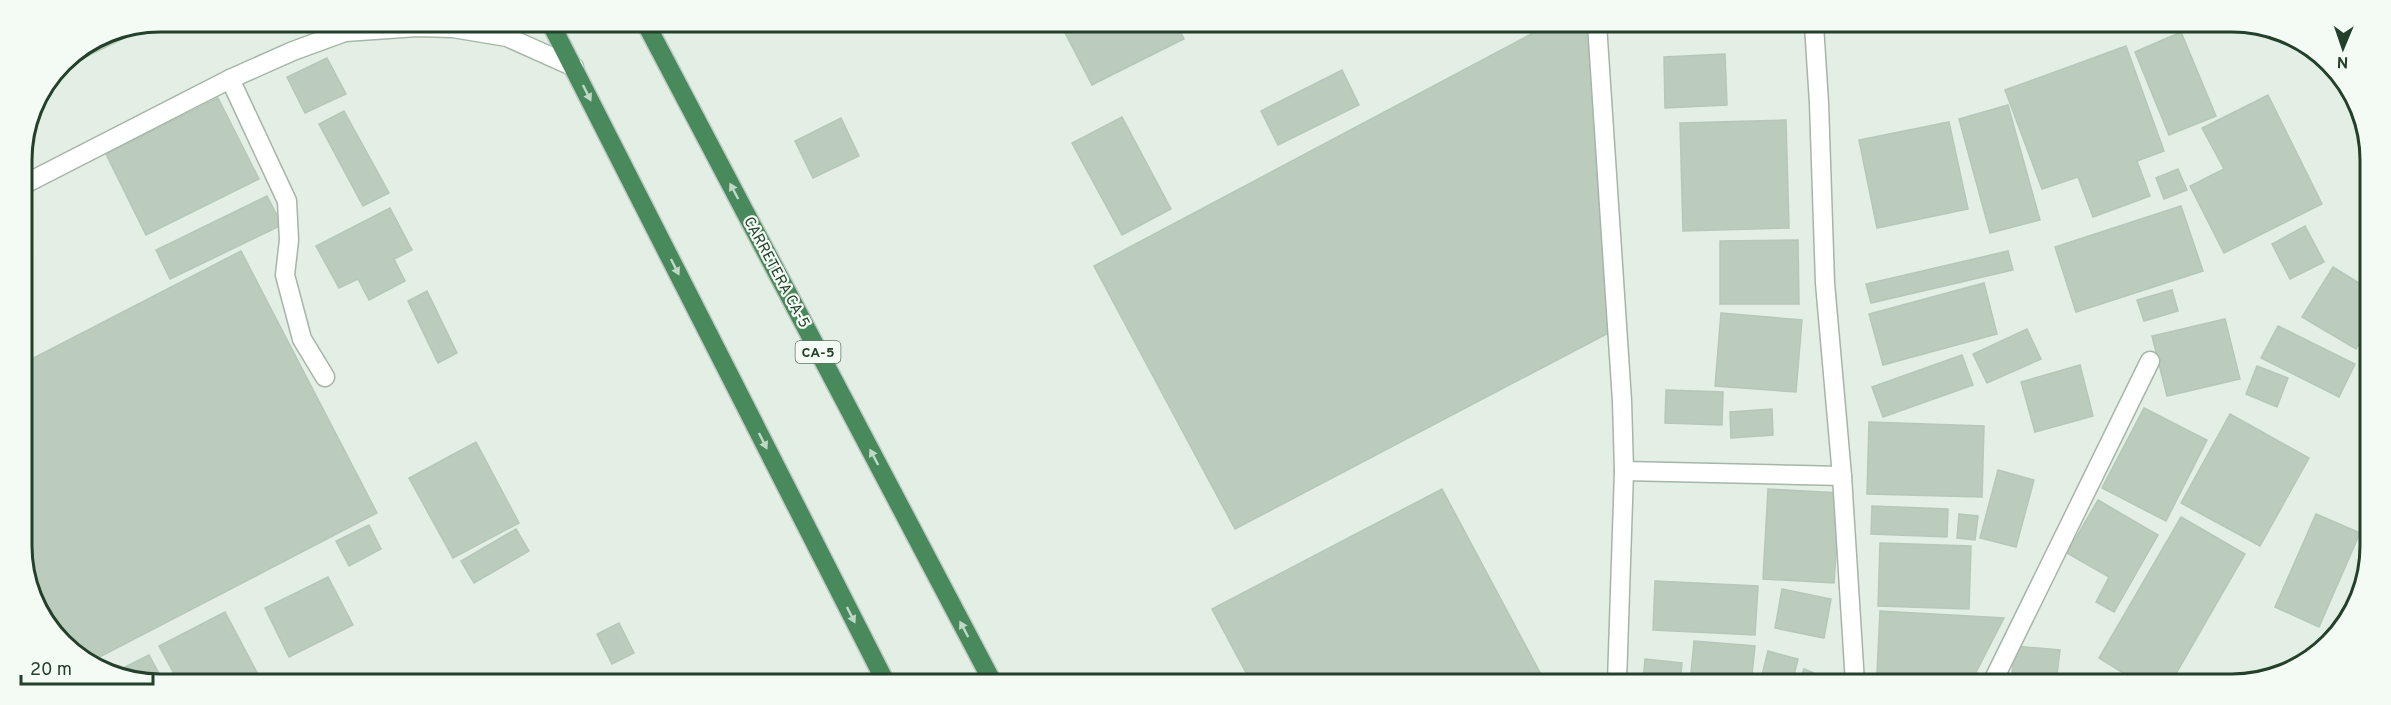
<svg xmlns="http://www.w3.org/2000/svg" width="2391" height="705" font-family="Overpass,sans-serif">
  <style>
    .building { fill: #bbccbd; stroke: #b5c8b8; stroke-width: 1.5 }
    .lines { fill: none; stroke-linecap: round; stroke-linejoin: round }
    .service-casing { stroke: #a5b6a8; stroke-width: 21 }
    .minor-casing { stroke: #a5b6a8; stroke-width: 21 }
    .trunk-casing { stroke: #c1cac3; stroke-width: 21 }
    .service { stroke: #fff; stroke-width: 18 }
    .minor { stroke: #fff; stroke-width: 18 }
    .trunk { stroke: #498a5d; stroke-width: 18 }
    .oneway { fill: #c1d8c7 }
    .labels { text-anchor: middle; stroke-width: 4.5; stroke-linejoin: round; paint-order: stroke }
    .shield { fill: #f4faf4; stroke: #617867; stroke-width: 1.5 }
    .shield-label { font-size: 14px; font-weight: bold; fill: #22402a }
    .street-label { font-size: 15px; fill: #22402a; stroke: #f4faf4 }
    .rim { fill: none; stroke: #22402a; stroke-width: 3 }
  </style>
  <rect width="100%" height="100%" fill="#e3eee4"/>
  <g class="building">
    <path d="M157,22l-98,48 -1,-3 4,-6 45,-30z"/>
    <path d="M1060,23h116l8,16 -92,46z"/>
    <path d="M1550,24h38l28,305 -381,200 -141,-263z"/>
    <path d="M2181,32l35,84 -47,19 -34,-83z"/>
    <path d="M2126,46l38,105 -27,10 13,35 -57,21 -15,-40 -36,12 -37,-99z"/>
    <path d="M1725,54l2,51 -62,3 -1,-51z"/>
    <path d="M327,58l19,36 -41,19 -18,-36z"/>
    <path d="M1342,70l17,35 -81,40 -17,-34z"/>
    <path d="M2268,95l54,109 -98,49 -34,-67 34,-17 -22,-41z"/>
    <path d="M218,98l41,81 -113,56 -40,-81z"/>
    <path d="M2008,105l32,115 -50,13 -31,-114z"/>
    <path d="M344,111l45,82 -26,13 -44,-82z"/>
    <path d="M1122,117l49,92 -49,26 -50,-92z"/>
    <path d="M841,118l18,38 -46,22 -18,-37z"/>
    <path d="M1786,120l3,108 -106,3 -3,-108z"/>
    <path d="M1949,122l19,87 -91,19 -18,-88z"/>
    <path d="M2178,169l9,21 -23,9 -8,-21z"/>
    <path d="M267,196l15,29 -112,54 -14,-29z"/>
    <path d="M2181,206l22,65 -127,41 -21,-65z"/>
    <path d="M390,208l22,42 -18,9 11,22 -36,19 -11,-21 -19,9 -23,-42z"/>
    <path d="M2305,226l19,36 -34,17 -18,-35z"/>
    <path d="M1798,240l1,64h-79v-63z"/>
    <path d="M241,251l136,262 -285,148 -31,-18 -37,-71 -2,-208z"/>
    <path d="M2008,251l5,19 -142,33 -5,-19z"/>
    <path d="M2333,267l34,21 -1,43 -10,18 -54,-32z"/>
    <path d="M1984,283l13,51 -114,31 -14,-51z"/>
    <path d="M2172,290l6,21 -34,10 -7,-21z"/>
    <path d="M427,291l30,62 -19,10 -30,-62z"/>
    <path d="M1721,313l81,7 -6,72 -81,-6z"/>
    <path d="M2225,319l15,60 -73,17 -15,-60z"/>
    <path d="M2278,326l77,38 -16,33 -78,-39z"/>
    <path d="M2027,329l14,30 -54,24 -14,-29z"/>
    <path d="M1962,355l11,30 -90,32 -11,-30z"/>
    <path d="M2080,365l13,51 -58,16 -14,-50z"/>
    <path d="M2257,366l31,12 -11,29 -31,-13z"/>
    <path d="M1666,390l57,2 -1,33 -57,-2z"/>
    <path d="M2144,408l63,32 -41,81 -64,-33z"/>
    <path d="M1772,409l1,26 -42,3 -1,-26z"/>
    <path d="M2230,414l79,44 -49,88 -79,-43z"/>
    <path d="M1869,422l115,4 -2,71 -115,-3z"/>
    <path d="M476,442l43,81 -66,35 -44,-80z"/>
    <path d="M1998,470l36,10 -18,67 -36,-9z"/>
    <path d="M1442,489l103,193h-294l-39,-73z"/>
    <path d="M1768,489l72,4 -6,90 -71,-4z"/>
    <path d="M2098,500l60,35 -44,77 -18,-10 13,-25 -42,-24z"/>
    <path d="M1872,506l76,3 -1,28 -76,-3z"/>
    <path d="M1959,514l19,2 -3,24 -18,-2z"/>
    <path d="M2316,514l44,19 -41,94 -44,-20z"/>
    <path d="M2181,517l64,37 -75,130h-29l-42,-26z"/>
    <path d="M369,525l12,24 -32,17 -13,-25z"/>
    <path d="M516,529l13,22 -55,32 -13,-22z"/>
    <path d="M1880,543l91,3 -2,63 -91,-3z"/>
    <path d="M328,577l25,48 -64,32 -24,-49z"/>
    <path d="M1655,581l103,5 -3,49 -102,-5z"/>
    <path d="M1782,589l49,10 -7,39 -49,-10z"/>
    <path d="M1880,611l124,7 -31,60 -96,-5z"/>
    <path d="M225,612l36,68 -84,-1 -18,-33z"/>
    <path d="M619,623l15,30 -22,11 -15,-30z"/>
    <path d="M1694,641l61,5 -4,37h-61z"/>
    <path d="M2015,646l45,4 -4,33h-45z"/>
    <path d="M1768,651l30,8 -6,24h-32z"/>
    <path d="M149,655l13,24h-38l-11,-6z"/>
    <path d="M1645,659l37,4 -2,20 -37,-1z"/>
    <path d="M1804,669l34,14h-40z"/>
  </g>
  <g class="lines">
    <g class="service-casing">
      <g id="service">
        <path d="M230,79l57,122 2,39 -4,35 17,64 23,38"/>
        <path d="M21,186l209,-107 63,-28 52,-19 72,-5 36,1 54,9 67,30"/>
      </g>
    </g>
    <g class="minor-casing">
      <g id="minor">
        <path d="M1597,24l25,377 2,70 -7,211"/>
        <path d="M1814,25l5,78 6,180 17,193 13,207"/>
        <path d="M1624,471l218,5"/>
        <path d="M1992,683l158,-322"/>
      </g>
    </g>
    <g class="trunk-casing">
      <g id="trunk">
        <path d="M550,22l335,659"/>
        <path d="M645,22l347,659"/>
      </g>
    </g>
    <use href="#service" class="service"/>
    <use href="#minor" class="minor"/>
    <use href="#trunk" class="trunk"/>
  </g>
  <defs><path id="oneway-solid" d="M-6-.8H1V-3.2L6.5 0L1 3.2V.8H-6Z" transform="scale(1.5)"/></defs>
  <g class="oneway">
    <use href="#oneway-solid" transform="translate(587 93) rotate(63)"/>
    <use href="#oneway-solid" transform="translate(734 191) rotate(-118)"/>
    <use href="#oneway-solid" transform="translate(675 267) rotate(63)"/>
    <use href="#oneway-solid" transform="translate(763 441) rotate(63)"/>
    <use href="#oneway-solid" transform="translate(874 457) rotate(-118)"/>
    <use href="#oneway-solid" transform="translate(851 615) rotate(63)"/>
    <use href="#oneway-solid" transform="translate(964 629) rotate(-118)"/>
  </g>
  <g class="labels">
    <rect class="shield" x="795.5" y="341" width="45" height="22" rx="4.5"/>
    <g class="shield-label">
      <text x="818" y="357">CA-5</text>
    </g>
    <g class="street-label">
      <text transform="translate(777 272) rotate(62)" y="5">CARRETERA CA-5</text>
    </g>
  </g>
  <path d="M0 0H2391V705H0ZM160 32H2232A128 128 0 0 1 2360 160V546A128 128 0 0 1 2232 674H160A128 128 0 0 1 32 546V160A128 128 0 0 1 160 32Z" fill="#f4faf4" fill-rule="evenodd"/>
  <path class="rim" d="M160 32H2232A128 128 0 0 1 2360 160V546A128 128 0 0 1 2232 674H160A128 128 0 0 1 32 546V160A128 128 0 0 1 160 32Z"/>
  <g transform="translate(2343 48) rotate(182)" stroke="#f4faf4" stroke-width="4.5" paint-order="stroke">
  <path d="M0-4.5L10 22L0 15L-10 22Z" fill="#22402a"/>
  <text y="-9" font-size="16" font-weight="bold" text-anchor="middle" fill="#22402a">N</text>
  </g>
  <path d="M21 675v9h132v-9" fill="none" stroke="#22402a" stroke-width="3"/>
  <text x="30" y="675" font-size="18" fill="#22402a" stroke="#f4faf4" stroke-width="4.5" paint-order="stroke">20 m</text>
</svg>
